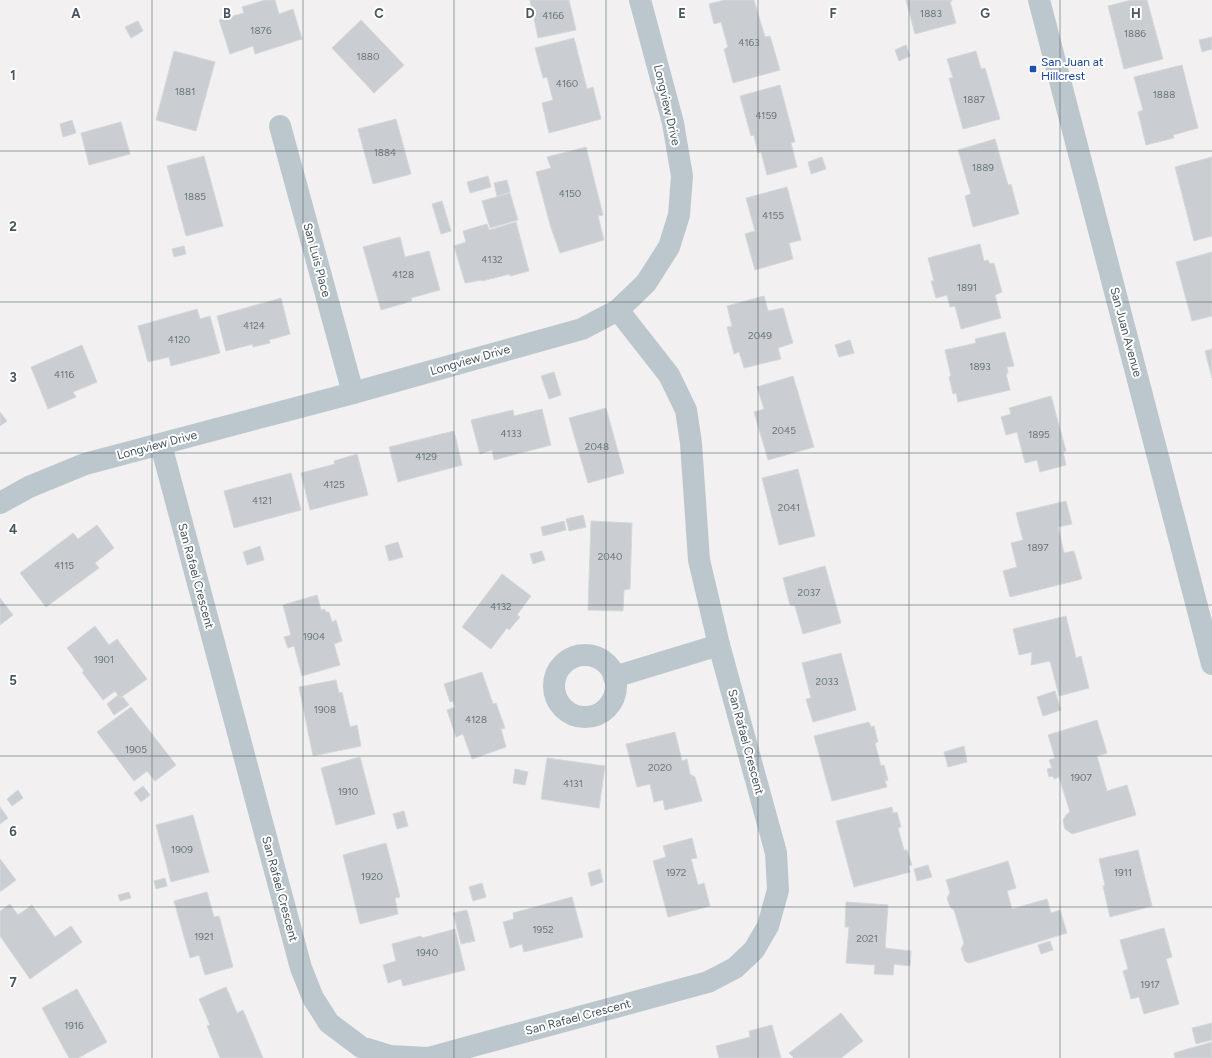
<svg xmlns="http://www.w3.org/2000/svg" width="1212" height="1058" font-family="Figtree,sans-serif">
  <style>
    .building { fill: #caced2; stroke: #d4d8db }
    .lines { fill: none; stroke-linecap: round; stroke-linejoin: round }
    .minor { stroke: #bcc7cd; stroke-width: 22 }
    .tertiary { stroke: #bcc7cd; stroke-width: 22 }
    .grid { fill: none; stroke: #48575d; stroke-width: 1; stroke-opacity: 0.55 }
    .transit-dot { fill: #1a4fb4; stroke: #fff; stroke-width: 1.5 }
    .labels { text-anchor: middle; stroke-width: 4; stroke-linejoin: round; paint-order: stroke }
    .number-label { font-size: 10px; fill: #68757a }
    .transit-label { font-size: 12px; fill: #164399; stroke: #fff; text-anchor: start }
    .street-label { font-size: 12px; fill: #48575d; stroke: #fff }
    .grid-label { font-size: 13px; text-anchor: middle; font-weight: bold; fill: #48575d; stroke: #fff; stroke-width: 4; stroke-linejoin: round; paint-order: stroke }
  </style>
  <rect width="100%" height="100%" fill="#f2f0f0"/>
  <g class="building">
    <path d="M265,0h10l4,14 14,-5 9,30 -47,15 -2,-8 -23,8 -11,-34 25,-7 -2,-6z"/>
    <path d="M530,0h39l7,30 -38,8z"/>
    <path d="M725,0h29l11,37 5,-1 10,34 -47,13 -9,-34 4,-2 -7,-25 -7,2 -5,-20z"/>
    <path d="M906,0h46v1l-2,1 6,21 -41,11z"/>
    <path d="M1131,0h16l16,59 -39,10 -16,-63z"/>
    <path d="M361,20l43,45 -30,28 -42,-45z"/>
    <path d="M138,21l5,10 -12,7 -6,-11z"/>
    <path d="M1212,37v12l-10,3 -3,-12z"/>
    <path d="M574,38l13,51 6,-2 8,32 -52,14 -7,-30 11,-3 -6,-23 -4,1 -8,-30z"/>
    <path d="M906,45l4,11 -11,5 -4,-11z"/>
    <path d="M174,51l41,11 -19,69 -40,-11z"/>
    <path d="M976,51l5,18 4,-1 15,51 -37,10 -14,-51h4l-6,-19z"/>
    <path d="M1182,65l16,63 -25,7 1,3 -28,7 -8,-33 5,-2 -9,-33z"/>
    <path d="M780,85l15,57 -4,1 6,24 -30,8 -6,-23 -3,1 -4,-18 -3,1 -11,-40z"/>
    <path d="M396,119l15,55 -38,10 -15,-55z"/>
    <path d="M72,120l4,13 -13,4 -3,-13z"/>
    <path d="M121,122l9,32 -41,11 -8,-32z"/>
    <path d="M995,139l13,46 3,-1 8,30 -46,13 -8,-31 6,-2 -13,-44z"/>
    <path d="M586,147l17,68 -5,1 6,24 -44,13 -9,-25 -15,-56 15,-4 -4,-11z"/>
    <path d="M204,156l19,70 -37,10 -19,-70z"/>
    <path d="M822,157l4,12 -15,5 -3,-12z"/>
    <path d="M1212,157v79l-18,5 -19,-74z"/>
    <path d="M488,176l3,11 -21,6 -3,-11z"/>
    <path d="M507,180l3,12 -13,4 -3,-13z"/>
    <path d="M787,187l14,53 -12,3 4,16 -38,11 -10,-36 10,-3 -9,-33z"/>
    <path d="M510,193l8,27 -28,8 -8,-27z"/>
    <path d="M442,201l9,30 -10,3 -9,-30z"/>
    <path d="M516,222l13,49 -19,5v-2l-28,7v-1l-17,3 -11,-37 12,-4 -3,-11 24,-7 2,6z"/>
    <path d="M400,237l5,20 24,-6 11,39 -29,8 1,3 -31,9 -18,-63z"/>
    <path d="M980,244l4,17 4,-1 2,4 4,-1 8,29 -7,3 6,23 -40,11 -6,-23 -5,1 -3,-12 -11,3 -5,-17h3l-6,-23z"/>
    <path d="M184,246l2,8 -12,3 -2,-8z"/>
    <path d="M1212,252v64l-20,5 -16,-59z"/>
    <path d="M764,296l4,15 15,-3 10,35 -15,5 3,11 -37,9 -5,-16 -5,2 -7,-27 5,-1 -5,-20z"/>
    <path d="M281,298l9,36 -21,6 1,3 -17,4v-3l-27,7 -9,-35z"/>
    <path d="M197,309l3,10 10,-3 10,37 -49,13 -2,-9 -21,5 -10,-36z"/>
    <path d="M1005,332l9,34 -7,1 1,6 -2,1 4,16 -52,12 -2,-9 -3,1 -4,-17 2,-1 -6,-26 31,-7 -1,-4z"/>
    <path d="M850,340l4,13 -15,4 -4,-12z"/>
    <path d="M82,345l15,37 -24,10 3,5 -28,12 -17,-42z"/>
    <path d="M1212,349v29l-7,-27z"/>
    <path d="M554,372l7,23 -12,4 -8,-23z"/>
    <path d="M793,376l21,71 -46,13 -14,-48 10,-3 -7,-22z"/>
    <path d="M1051,396l15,55 -3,1 3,13 -26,7 -3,-12 -12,3 -8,-31 -11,3 -5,-18 10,-3 -2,-6z"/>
    <path d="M606,408l18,65 -36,10 -19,-65z"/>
    <path d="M542,409l9,36 -57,15 -2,-10 -12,4 -9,-34 42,-10 1,6z"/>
    <path d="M0,412l7,9 -7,5z"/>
    <path d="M454,431l8,34 -64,17 -9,-35z"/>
    <path d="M357,454l11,41 -58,15 -9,-37 34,-9 -1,-3z"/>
    <path d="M798,469l17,67 -36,9 -17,-67z"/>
    <path d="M291,473l10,37 -67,18 -10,-37z"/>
    <path d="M1066,501l6,23 -14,3 6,26 10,-2 8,28 -72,18 -7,-26 14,-4 -6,-24 12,-3 -7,-27z"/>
    <path d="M583,515l3,12 -17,4 -3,-12z"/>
    <path d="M564,521l2,9 -23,6 -2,-9z"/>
    <path d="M591,521l41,2 -2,66 -6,1 -1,21 -35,-1z"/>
    <path d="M97,525l17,23 -19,15 4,5 -53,39 -26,-34 53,-40 5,6z"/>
    <path d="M398,542l5,15 -14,4 -4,-15z"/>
    <path d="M260,546l4,14 -17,5 -4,-13z"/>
    <path d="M542,551l3,9 -12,4 -3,-10z"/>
    <path d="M825,566l16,57 -38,11 -8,-28 -5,-1 -7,-27z"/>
    <path d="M502,574l29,22 -14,19 3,2 -11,13 -2,-2 -16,21 -29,-22z"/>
    <path d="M317,595l4,15 4,-1 1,3h3l3,10 4,-2 6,21 -8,3 6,21 -38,11 -8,-30 -6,2 -4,-11 7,-2 -8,-30z"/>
    <path d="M0,598l13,17 -13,10z"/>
    <path d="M1066,616l10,42 5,-2 8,32 -30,8 -9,-35 -19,4 1,-13 -13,3 -6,-26z"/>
    <path d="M95,626l14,19 8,-6 30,40 -27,19 -5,-7 -12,9 -21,-28 2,-1 -17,-23z"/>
    <path d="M841,653l15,57 -43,12 -7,-23 5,-1 -9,-35z"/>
    <path d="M482,672l11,32 3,-1 9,25 -4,1 5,18 -34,12 -9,-25 -7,3 -9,-27 8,-3 -2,-6 -3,1 -6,-18z"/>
    <path d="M336,680l3,13 3,-1 8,35 7,-2 4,21 -48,10 -14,-69z"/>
    <path d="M1055,691l6,19 -18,6 -6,-19z"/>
    <path d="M118,695l2,3 3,-1 6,8 -15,10 -7,-11z"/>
    <path d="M131,707l45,58 -21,16 -8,-10 -13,10 -37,-49z"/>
    <path d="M1097,720l10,33 -10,3 10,35 20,-6 9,30 -64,19 -7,-5 -2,-9 3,-5 4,-3 -11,-35 -5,2 -1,-3 -4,1 -2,-8 5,-1 -3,-8 6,-2 -7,-23z"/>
    <path d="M869,722l2,5 3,-1 4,16 -3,1 6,23 3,-1 4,15 -3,1 2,6 -55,14 -18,-65z"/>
    <path d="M675,732l7,29 5,-2 3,15 5,3 7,24 -37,9 -2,-10 -9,2 -4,-18 -13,3 -11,-43z"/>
    <path d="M964,746l3,16 -19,5 -4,-15z"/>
    <path d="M360,757l15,57 -39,11 -15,-57z"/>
    <path d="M547,758l58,8 -6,42 -58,-9z"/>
    <path d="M515,769l13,3 -3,13 -12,-2z"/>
    <path d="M143,786l7,9 -9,7 -7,-9z"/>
    <path d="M18,790l5,8 -11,8 -5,-7z"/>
    <path d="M0,807l8,11 -8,6z"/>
    <path d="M892,807l1,6 4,-1 4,15 -3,1 6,22h3l5,15 -4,1 2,6 -56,15 -18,-66z"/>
    <path d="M404,811l4,15 -11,3 -4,-15z"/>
    <path d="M193,815l16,57 -38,10 -15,-57z"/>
    <path d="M692,838l5,20 -6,1 7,26 6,-2 6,23 -42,11 -15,-56 13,-4 -3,-11z"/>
    <path d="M386,843l14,54 -5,1 3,16 -38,10 -17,-69z"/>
    <path d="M1138,850l14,56 -42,11 -7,-31 2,-1 -6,-26z"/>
    <path d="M0,859l16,21 -16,12z"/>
    <path d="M1008,861l8,27 -9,3 5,18 35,-10 4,14 9,-3 7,23 -98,30 -4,-2 -4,-12 3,-6 -10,-33 -4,-3 -3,-9 3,-5 -4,-13z"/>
    <path d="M928,865l4,12 -15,4 -3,-12z"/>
    <path d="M600,869l3,13 -12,4 -3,-13z"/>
    <path d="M165,878l2,8 -11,3 -2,-8z"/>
    <path d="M482,883l4,14 -13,4 -4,-14z"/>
    <path d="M129,892l2,6 -11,3 -2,-6z"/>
    <path d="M207,892l7,25 5,-1 14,51 -28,8 -6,-20 -9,3 -16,-57z"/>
    <path d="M572,897l11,40 -59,15 -2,-8 -12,4 -7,-26 11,-3 -1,-6z"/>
    <path d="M846,902l42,3 -3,43 26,3 -1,15 -16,-2 -1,11 -19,-1 1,-9 -29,-2 3,-36h-4z"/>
    <path d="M10,904l8,11 14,-10 23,32 16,-11 11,16 -52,37 -30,-43v-25z"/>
    <path d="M467,910l8,31 -14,3 -8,-31z"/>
    <path d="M1164,928l8,29 -6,2 13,45 -35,10 -5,-17 -8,2 -8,-28 5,-2 -8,-29z"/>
    <path d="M455,929l10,41 -62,16 -2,-7 -13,4 -5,-18 13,-4 -4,-17 29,-8 1,2z"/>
    <path d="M1050,941l3,9 -12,4 -3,-9z"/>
    <path d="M226,987l11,26 6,-3 20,48h-43l-13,-32 3,-1 -11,-26z"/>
    <path d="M77,989l30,53 -29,16h-9l-27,-50z"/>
    <path d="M841,1013l22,28 -22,17h-47l-5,-5z"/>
    <path d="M1212,1023v17l-16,4 -4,-16z"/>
    <path d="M772,1025l9,33h-62l-3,-12 34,-9 -1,-6z"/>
    <path d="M1212,1042v16h-37l-1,-5z"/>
  </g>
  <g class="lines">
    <g class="minor">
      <path d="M280,126l73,267"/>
      <path d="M161,445l140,523 12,30 16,25 32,24 29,9 38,2 280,-76 27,-14 19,-18 14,-24 10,-36 -2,-37 -57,-208 -20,-85 -8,-117 -5,-33 -17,-35 -51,-65"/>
      <path d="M0,503l29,-16 56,-23 268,-71 229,-64 36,-19 28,-27 23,-36 10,-32 3,-39 -9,-53 -33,-123"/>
      <circle cx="585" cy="686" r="31"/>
      <path d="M614,677l105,-32"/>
    </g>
    <path class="tertiary" d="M1039,0l173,664"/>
  </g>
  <path class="grid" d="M152,0v1058M303,0v1058M454,0v1058M606,0v1058M758,0v1058M909,0v1058M1060,0v1058M0,151h1212M0,302h1212M0,453h1212M0,605h1212M0,756h1212M0,907h1212"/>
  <rect class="transit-dot" x="1029" y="65" width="8" height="8" rx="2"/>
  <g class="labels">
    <g class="number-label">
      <text x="931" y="17">1883</text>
      <text x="553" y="19">4166</text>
      <text x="261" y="34">1876</text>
      <text x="1135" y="37">1886</text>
      <text x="749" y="46">4163</text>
      <text x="368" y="60">1880</text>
      <text x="567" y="87">4160</text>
      <text x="185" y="95">1881</text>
      <text x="1164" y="98">1888</text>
      <text x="974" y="103">1887</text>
      <text x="766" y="119">4159</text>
      <text x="385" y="156">1884</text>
      <text x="983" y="171">1889</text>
      <text x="570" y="197">4150</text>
      <text x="195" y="200">1885</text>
      <text x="773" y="219">4155</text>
      <text x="492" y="263">4132</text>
      <text x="403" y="278">4128</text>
      <text x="967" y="291">1891</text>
      <text x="254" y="329">4124</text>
      <text x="760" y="339">2049</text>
      <text x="179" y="343">4120</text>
      <text x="980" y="370">1893</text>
      <text x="64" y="378">4116</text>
      <text x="784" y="434">2045</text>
      <text x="511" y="437">4133</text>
      <text x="1039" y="438">1895</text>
      <text x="597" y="450">2048</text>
      <text x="426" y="460">4129</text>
      <text x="334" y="488">4125</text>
      <text x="262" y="504">4121</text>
      <text x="789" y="511">2041</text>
      <text x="1038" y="551">1897</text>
      <text x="610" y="560">2040</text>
      <text x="64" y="569">4115</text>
      <text x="809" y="596">2037</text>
      <text x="501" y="610">4132</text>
      <text x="314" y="640">1904</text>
      <text x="104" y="663">1901</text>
      <text x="827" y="685">2033</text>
      <text x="325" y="713">1908</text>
      <text x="476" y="723">4128</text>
      <text x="136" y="753">1905</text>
      <text x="660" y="771">2020</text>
      <text x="1081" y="781">1907</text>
      <text x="573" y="787">4131</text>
      <text x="348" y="795">1910</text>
      <text x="182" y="853">1909</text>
      <text x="676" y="876">1972</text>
      <text x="1123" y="876">1911</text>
      <text x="372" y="880">1920</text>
      <text x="543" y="933">1952</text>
      <text x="204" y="940">1921</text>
      <text x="867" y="942">2021</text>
      <text x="427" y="956">1940</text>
      <text x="1150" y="988">1917</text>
      <text x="74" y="1029">1916</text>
    </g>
    <g class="transit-label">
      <text x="1041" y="66">San Juan at<tspan x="1041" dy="14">Hillcrest</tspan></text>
    </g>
    <g class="street-label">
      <text transform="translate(667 105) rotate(77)" y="4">Longview Drive</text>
      <text transform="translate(317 260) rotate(75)" y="4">San Luis Place</text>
      <text transform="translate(1126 332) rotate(75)" y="4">San Juan Avenue</text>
      <text transform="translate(470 360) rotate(-16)" y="4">Longview Drive</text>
      <text transform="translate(157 445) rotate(-15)" y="4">Longview Drive</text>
      <text transform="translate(196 576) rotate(75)" y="4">San Rafael Crescent</text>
      <text transform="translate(746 742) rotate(75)" y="4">San Rafael Crescent</text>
      <text transform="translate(280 889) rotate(75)" y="4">San Rafael Crescent</text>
      <text transform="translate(578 1017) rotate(-15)" y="4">San Rafael Crescent</text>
    </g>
  </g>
  <g class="grid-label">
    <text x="76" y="18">A</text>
    <text x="227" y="18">B</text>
    <text x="379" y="18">C</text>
    <text x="530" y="18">D</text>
    <text x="682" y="18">E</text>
    <text x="833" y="18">F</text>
    <text x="985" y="18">G</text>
    <text x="1136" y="18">H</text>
    <text x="13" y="80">1</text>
    <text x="13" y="231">2</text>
    <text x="13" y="382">3</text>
    <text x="13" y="534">4</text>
    <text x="13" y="685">5</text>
    <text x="13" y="836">6</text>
    <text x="13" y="987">7</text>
  </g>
</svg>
